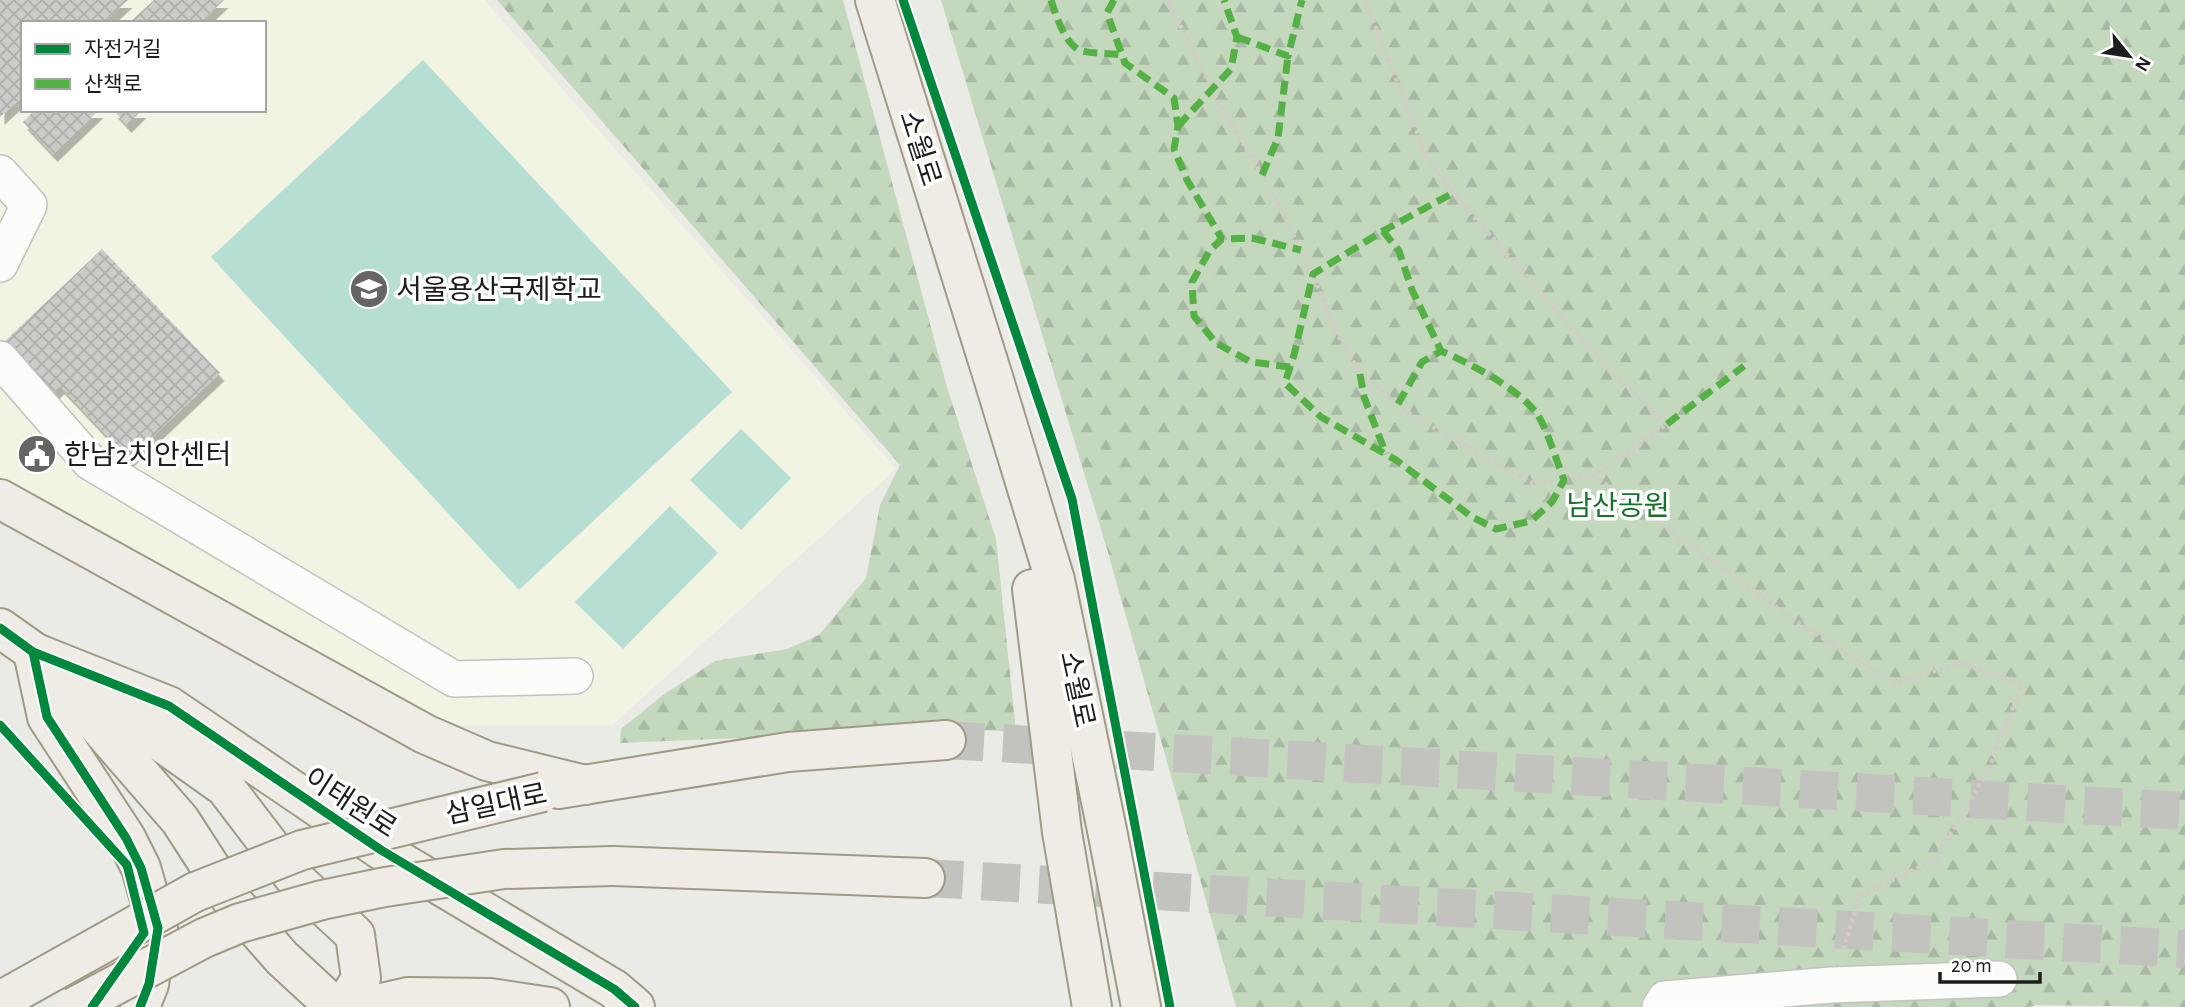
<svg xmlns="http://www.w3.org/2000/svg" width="2185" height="1007" font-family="'Alegreya Sans','Noto Sans KR',sans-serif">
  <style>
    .education { fill: #f2f4e3; fill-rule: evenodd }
    .forest { fill: url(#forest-firs) }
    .pitch { fill: #b6ded2 }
    .building { fill: url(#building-cross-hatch); filter: url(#shadow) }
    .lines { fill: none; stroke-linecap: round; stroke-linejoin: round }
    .major-tunnel { stroke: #c2c2be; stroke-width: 38; stroke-dasharray: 38 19; stroke-linecap: butt }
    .minor-casing { stroke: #c2c2c0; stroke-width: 38 }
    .major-casing { stroke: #9f9a86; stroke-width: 42 }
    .path { stroke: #d4cbc7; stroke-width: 4.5; stroke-dasharray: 3.5 3.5; stroke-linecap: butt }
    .minor { stroke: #fcfcfb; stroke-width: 35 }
    .major { stroke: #eeece5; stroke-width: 38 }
    .major-bridge-casing { stroke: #9f9a86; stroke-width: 42; stroke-linecap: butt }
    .major-bridge { stroke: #eeece5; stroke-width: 38 }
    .quiet { stroke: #55b145; stroke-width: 7; stroke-dasharray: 14 7; stroke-linecap: butt }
    .cycleway-casing { stroke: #fff; stroke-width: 13 }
    .cycleway { stroke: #00873e; stroke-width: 9 }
    .labels { text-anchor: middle; stroke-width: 7; stroke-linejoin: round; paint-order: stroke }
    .street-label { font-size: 28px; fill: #1d1d1d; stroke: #fff }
    .poi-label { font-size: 28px; fill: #1d1d1d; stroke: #fff; text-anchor: start }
    .park-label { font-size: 28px; fill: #17702b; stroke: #fff }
  </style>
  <defs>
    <pattern id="forest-firs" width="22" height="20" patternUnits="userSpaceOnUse" patternTransform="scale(1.75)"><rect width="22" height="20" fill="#c4d8be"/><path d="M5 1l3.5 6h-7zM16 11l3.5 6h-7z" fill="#a8b9a3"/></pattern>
    <pattern id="building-cross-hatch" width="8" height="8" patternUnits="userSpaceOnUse" patternTransform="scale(1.75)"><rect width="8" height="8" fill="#cccbc8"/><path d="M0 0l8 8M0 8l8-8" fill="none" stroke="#afaeab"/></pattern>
    <filter id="shadow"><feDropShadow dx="4.5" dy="8" stdDeviation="0" flood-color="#0004"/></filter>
  </defs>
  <rect width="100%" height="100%" fill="#ebebe6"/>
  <path class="education" d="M0,0h484l412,469 -284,256h-177l-435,-247zM23,23h241v87h-241z"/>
  <g class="forest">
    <path d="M497,0h346l104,387 49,152 20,193 -53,-3 -343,14 1,-14 42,-34 52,-34 72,-12 32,-14 47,-57 14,-73 20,-40z"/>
    <path d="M941,0h1244v1007l-148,-2 -8,2h-793l-129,-458z"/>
  </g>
  <g class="pitch">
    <path d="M423,60l309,332 -213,198 -308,-333z"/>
    <path d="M741,429l50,49 -50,52 -51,-50z"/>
    <path d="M670,506l48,47 -95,96 -48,-47z"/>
  </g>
  <g class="building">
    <path d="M0,0h128l-25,23h-80v73l-23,21z"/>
    <path d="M154,0h70l-24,23h-71z"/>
    <path d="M35,110h64l-46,44 -30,-32z"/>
    <path d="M113,110h29l-15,15z"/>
    <path d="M102,249l118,124 -91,86 -69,-73 -18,18 -38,-62z"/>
  </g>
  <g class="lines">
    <g class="major-tunnel">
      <path d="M946,740l1239,71"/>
      <path d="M925,878l1260,71"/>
    </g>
    <g class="minor-casing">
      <g id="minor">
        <path d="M0,173l29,32 -29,59"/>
        <path d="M0,359l90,103 364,217 121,-3"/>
        <path d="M1660,1007l5,-8 167,-14 167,-6"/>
      </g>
    </g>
    <g class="major-casing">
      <g id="major">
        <path d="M875,0l118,377 62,203 53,255 33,172"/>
        <path d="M0,499l425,235 62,27 98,24"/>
        <path d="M1032,589l30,243 30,175"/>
        <path d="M0,628l225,159 71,93 59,55 6,43 -17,29"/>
        <path d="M33,652l136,54 212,144 233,139 21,18"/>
        <path d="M33,652l14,65 79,121 15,30 17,60 -9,56 -9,23"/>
        <path d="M74,698l106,122 53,82 49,56 53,49"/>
        <path d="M559,789l229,-37 158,-12"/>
        <path d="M613,866l312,12"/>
        <path d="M364,1007l44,-10 82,1 60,9"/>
      </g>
    </g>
    <g class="path">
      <path d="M1168,0l50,102 54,90 41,82 22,56 25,44 50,40 124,70 59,-9 28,-17 46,-34 -61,-57 -153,-174 -26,-35 -62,-158"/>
      <path d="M1593,475l204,147 98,61 66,-20 61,21 -33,84 -54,92 -75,35 -17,56"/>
    </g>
    <use href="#minor" class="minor"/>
    <use href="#major" class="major"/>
    <g class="major-bridge-casing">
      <g id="major-bridge">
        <path d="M0,1001l195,-109 107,-42 241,-58"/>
        <path d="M74,1007l130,-69 36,-15 82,-23 63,-13 119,-18 109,-3"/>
      </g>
    </g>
    <use href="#major-bridge" class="major-bridge"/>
    <g class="quiet">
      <path d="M1051,0c5,15 14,46 31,51 13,3 27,2 39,4"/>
      <path d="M1114,0l-7,13 18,50 49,35 4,28 -4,23 13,31 35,59"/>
      <path d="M1237,37l51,19 14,-56"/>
      <path d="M1178,126l53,-57 6,-32 -13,-37"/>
      <path d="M1262,175l16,-37 10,-82"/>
      <path d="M1383,231l16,20 13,39 29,61"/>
      <path d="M1290,367l-39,-5 -35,-19 -22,-27 -2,-34 18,-32 12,-11 30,-1 49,12"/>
      <path d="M1360,374l4,23 22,57"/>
      <path d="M1398,404l24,-42 19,-11c30,13 77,37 96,63 9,12 21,51 27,66l-12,22 -21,19 -35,8 -24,-12 -76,-57 -75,-43 -36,-34 9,-28 19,-81 70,-43 70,-38"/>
      <path d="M1667,424l77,-58"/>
    </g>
    <g class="cycleway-casing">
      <g id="cycleway">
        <path d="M903,0l169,499 98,508"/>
        <path d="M0,628l33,24 136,54 212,144 233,139 21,18"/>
        <path d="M33,652l14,65 79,121 15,30 17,60 -9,56 -9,23"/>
        <path d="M0,725l127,140 17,68 -52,74"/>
      </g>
    </g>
    <use href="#cycleway" class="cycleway"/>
  </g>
  <defs>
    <g id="school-disc" transform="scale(2.0125)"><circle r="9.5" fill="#656563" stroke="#fff"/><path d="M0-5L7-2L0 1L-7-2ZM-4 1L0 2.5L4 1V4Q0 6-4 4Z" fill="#fff"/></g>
    <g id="civic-disc" transform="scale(2.0125)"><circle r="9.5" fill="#656563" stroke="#fff"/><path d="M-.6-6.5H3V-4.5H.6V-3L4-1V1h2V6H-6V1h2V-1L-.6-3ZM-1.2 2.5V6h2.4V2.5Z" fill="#fff"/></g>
  </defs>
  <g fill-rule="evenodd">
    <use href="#school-disc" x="369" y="289"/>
    <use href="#civic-disc" x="37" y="454"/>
  </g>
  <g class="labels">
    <g class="street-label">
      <text transform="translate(921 148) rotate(72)" y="10">소월로</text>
      <text transform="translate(1078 689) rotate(78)" y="10">소월로</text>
      <text transform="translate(351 802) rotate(33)" y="10">이태원로</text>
      <text transform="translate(496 803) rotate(-12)" y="10">삼일대로</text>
    </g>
    <g class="poi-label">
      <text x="396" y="299">서울용산국제학교</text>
      <text x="64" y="464">한남2치안센터</text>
    </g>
    <g class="park-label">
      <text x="1618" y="515">남산공원</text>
    </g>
  </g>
  <rect x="21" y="21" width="245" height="91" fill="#ffffff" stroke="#a5a5a5" stroke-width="2"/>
  <rect x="35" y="44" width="35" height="10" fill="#00873e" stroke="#a5a5a5" stroke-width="2"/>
  <text x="84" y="56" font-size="21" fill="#1d1d1d">자전거길</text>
  <rect x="35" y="79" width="35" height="10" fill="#55b145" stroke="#a5a5a5" stroke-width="2"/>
  <text x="84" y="91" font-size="21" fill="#1d1d1d">산책로</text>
  <g transform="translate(2129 56) rotate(120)" stroke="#ffffff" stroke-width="5" paint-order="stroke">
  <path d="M0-5L12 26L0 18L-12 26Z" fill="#1d1d1d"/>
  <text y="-10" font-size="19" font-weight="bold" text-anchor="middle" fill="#1d1d1d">N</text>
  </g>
  <path d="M1940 972v10h100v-10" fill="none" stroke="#1d1d1d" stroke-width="3.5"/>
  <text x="1951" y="972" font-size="21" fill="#1d1d1d" stroke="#ffffff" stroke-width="5" paint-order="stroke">20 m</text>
</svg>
